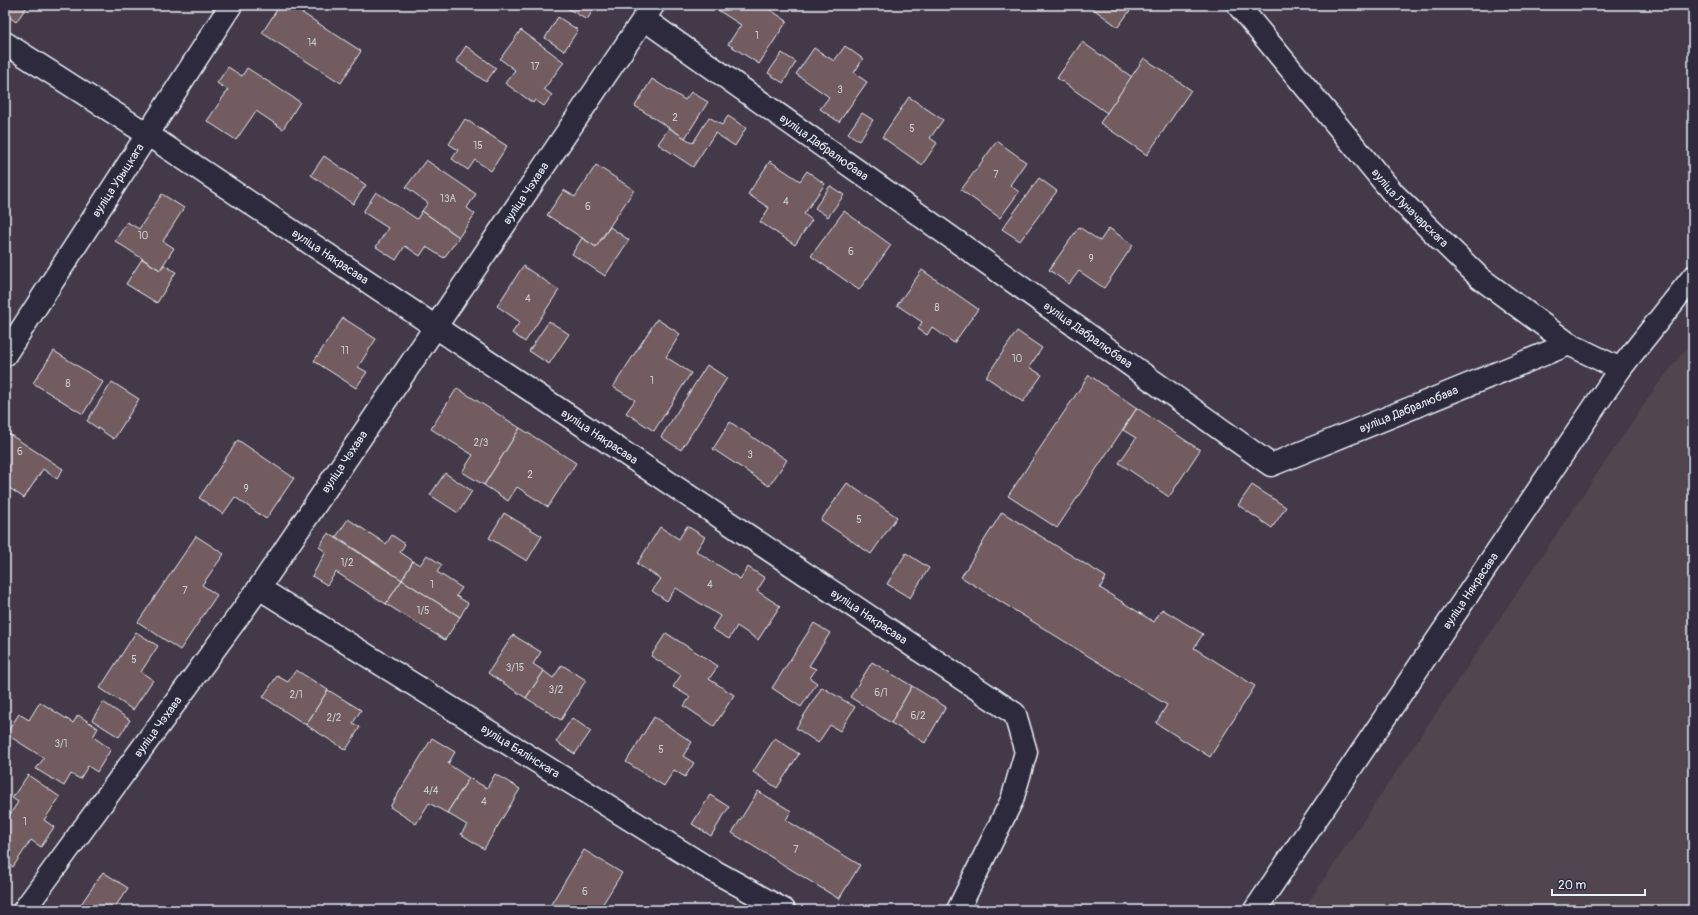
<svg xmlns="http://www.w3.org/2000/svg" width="1698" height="915" font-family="Pangolin,sans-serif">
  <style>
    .built { fill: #514450 }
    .building { fill: #725c61; stroke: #e8f1f8 }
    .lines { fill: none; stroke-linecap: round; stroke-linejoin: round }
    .minor-casing { stroke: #e8f1f8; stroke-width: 25 }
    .minor { stroke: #2f2a3d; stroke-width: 22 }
    .labels { text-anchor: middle; stroke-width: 3; stroke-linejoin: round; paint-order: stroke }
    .number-label { font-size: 10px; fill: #caccd2 }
    .street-label { font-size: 12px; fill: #e8f1f8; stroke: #2f2a3d }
  </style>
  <rect width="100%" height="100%" fill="#433948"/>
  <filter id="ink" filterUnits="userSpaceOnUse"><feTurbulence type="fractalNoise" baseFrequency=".025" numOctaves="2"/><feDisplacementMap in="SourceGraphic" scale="8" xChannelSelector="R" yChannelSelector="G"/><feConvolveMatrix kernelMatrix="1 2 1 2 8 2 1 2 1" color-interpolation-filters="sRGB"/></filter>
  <g filter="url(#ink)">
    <path class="built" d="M1693,340v570h-390l352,-522z"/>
    <g class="building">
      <path d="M5,5h23l-12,17 -11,-8z"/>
      <path d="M280,5h10l71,46 -20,32 -79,-50z"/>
      <path d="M562,5h34l-9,15z"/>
      <path d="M710,5h53l24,16 -28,43 -31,-20 13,-19z"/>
      <path d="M1088,5h46l-16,22z"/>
      <path d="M558,17l20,13 -14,21 -19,-13z"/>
      <path d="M521,30l43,32 -20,27 8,6 -8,11 -9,-6 -2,3 -28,-20 10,-13 -15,-11z"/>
      <path d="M1082,42l50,35 -25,36 -50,-35z"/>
      <path d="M466,46l30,22 -10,14 -30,-21z"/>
      <path d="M845,46l18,13 -9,14 13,9 -28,40 -19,-13 9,-12 -33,-23 18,-26 20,13z"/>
      <path d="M782,53l14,9 -13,21 -15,-10z"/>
      <path d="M1144,58l47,32 -44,65 -47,-32z"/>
      <path d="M5,62l6,4 -6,9z"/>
      <path d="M228,67l14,9 5,-8 53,34 -17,27 -27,-18 -20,29 -29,-19 21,-31 -11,-7z"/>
      <path d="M652,79l33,21 6,-8 17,10 -23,36 -50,-32z"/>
      <path d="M909,97l34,23 -13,18 7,5 -15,22 -40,-28z"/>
      <path d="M862,113l11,7 -14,21 -11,-8z"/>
      <path d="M728,116l18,12 -11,18 -20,-13 -22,34 -35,-23 11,-16 24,15 16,-26 13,8z"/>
      <path d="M465,119l42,27 -16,25 -16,-11 -7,10 -16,-11 6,-9 -9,-6z"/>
      <path d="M997,141l29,21 -16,23 9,7 -19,26 -39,-28z"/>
      <path d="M324,156l42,29 -13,19 -42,-29z"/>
      <path d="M426,160l50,34 -9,14 8,6 -16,23 -37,-26 6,-8 -22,-16z"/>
      <path d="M770,161l30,20 7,-10 18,13 -21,30 8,6 -17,25 -35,-23 9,-14 -21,-14z"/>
      <path d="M596,165l38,25 -38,57 -49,-32 17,-25 11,7z"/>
      <path d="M1039,178l18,13 -37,50 -18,-12z"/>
      <path d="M830,186l14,9 -16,22 -13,-9z"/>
      <path d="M376,192l41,27 5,-8 37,26 -15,21 -18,-11 -6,9 -15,-10 -9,14 -20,-13 12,-19 -25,-16z"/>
      <path d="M162,194l22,14 -21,33 11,7 -14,22 -45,-29 12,-19 12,7z"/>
      <path d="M844,211l47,34 -32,45 -48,-34z"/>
      <path d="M610,227l19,13 -24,36 -33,-22 10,-16 14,9z"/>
      <path d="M1079,227l21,14 9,-13 24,17 -29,43 -25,-17 -10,13 -20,-14z"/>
      <path d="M142,259l18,11 4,-5 12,7 -19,31 -31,-19z"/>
      <path d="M523,266l36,24 -34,52 -13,-9 8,-11 -23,-16z"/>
      <path d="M922,270l56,39 -24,34 -22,-16 -5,8 -9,-6 4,-7 -25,-17z"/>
      <path d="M343,318l33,21 -18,28 9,5 -11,16 -42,-27z"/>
      <path d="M657,319l23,15 -14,23 25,16 -37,58 -28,-18 9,-13 -22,-13z"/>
      <path d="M549,321l20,13 -20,30 -20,-13z"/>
      <path d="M1017,331l25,17 -13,19 13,8 -19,27 -37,-25z"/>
      <path d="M54,351l49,31 -20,32 -50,-31z"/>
      <path d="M707,365l20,13 -46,72 -20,-13z"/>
      <path d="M1089,375l48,33 -80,120 -49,-32z"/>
      <path d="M112,382l27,17 -25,40 -27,-18z"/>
      <path d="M457,388l63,40 -36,57 -22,-13 11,-17 -42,-26z"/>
      <path d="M1137,408l63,42 -31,47 -50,-34 17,-25 -13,-8z"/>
      <path d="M730,422l57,38 -18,26 -56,-37z"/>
      <path d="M520,428l56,35 -28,44 -31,-20 -9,14 -24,-16z"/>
      <path d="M6,432l57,37 -6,10 -14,-10 -19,29 -19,-13z"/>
      <path d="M238,440l56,38 -28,41 -31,-22 -12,17 -24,-16z"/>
      <path d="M445,473l27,18 -14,22 -28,-18z"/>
      <path d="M847,483l50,34 -26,37 -50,-34z"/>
      <path d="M1252,485l34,22 -14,21 -34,-23z"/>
      <path d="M1002,512l104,65 -6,11 54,34 8,-13 41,25 -9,14 61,38 -45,71 -54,-34 11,-18 -206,-128z"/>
      <path d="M504,513l38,23 -15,25 -38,-23z"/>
      <path d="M348,519l38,25 6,-9 13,9 -5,8 13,9 -11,19 -66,-43z"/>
      <path d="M687,526l18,11 -9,14 44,28 8,-12 17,11 -8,13 23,15 -22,34 -21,-14 -8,13 -17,-10 8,-13 -44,-28 -9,13 -15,-10 9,-12 -24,-15 23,-37 19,12z"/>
      <path d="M328,533l74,47 -16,24 -50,-32 -9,13 -15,-9 14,-24 -7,-5z"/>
      <path d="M196,536l28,18 -22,31 15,10 -37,55 -42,-28z"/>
      <path d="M906,553l23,15 -19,30 -23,-14z"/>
      <path d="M427,555l15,10 -5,7 25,16 -6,8 12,7 -8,14 -58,-37 11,-19 7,4z"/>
      <path d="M402,580l58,37 -15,23 -59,-36z"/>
      <path d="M814,623l16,10 -21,33 7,3 -6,9 7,5 -16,24 -29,-19z"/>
      <path d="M136,632l22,14 -17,26 12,8 -20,30 -33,-22z"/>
      <path d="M666,633l52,33 -9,13 25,16 -20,31 -30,-20 6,-9 -17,-10 8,-12 -30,-19z"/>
      <path d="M513,635l28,17 -8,12 11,7 -18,27 -38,-25z"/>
      <path d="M872,662l40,24 -21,37 -41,-26z"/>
      <path d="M562,665l24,15 -25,40 -35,-22 18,-27 9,7z"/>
      <path d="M296,670l32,20 -22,35 -43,-28 14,-21 11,6z"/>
      <path d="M912,686l34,21 -21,36 -34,-20z"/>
      <path d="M822,687l33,20 -15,24 -10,-6 -12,18 -22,-15z"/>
      <path d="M328,690l33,20 -8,13 7,4 -14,23 -40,-25z"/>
      <path d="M40,702l33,21 5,-8 20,13 -5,9 18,12 -14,23 -9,-6 -8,13 -9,-5 -7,12 -28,-17 8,-11 -38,-24 13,-20 10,6z"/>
      <path d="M103,702l27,18 -11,17 -27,-17z"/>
      <path d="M654,717l38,25 -9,14 11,7 -9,14 -11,-7 -10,16 -38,-24z"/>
      <path d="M572,718l19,13 -16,23 -19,-12z"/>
      <path d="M432,738l23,14 -7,12 21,14 -22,35 -18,-10 -13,21 -26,-17z"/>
      <path d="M775,738l24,16 -22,34 -24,-16z"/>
      <path d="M495,774l25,15 -36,60 -23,-15 6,-9 -20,-12 22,-35 18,10z"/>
      <path d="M28,775l32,22 -16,23 10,7 -13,20 -10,-7 -18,27 -8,-5v-40l13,-20 -6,-4z"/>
      <path d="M758,791l33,20 -5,9 74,45 -21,34 -107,-66z"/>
      <path d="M710,795l19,12 -18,29 -19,-12z"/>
      <path d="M584,850l38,23 -23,37h-50l-1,-1z"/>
      <path d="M103,872l25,16 -15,22h-30l-4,-3z"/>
      <path d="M172,904l9,6h-14z"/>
    </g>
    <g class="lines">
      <g class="minor-casing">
        <g id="minor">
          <path id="s1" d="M1238,5l155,188 87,85 89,66 51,25"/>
          <path id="s2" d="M644,19l627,446 298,-121"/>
          <path id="s3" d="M5,43l142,91 868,580 11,38 -14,48 -54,110"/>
          <path id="s4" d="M5,355l226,-350"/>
          <path id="s5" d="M259,588l444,277 81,45"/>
          <path id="s6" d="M24,910l235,-322 394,-583"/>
          <path id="s7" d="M1255,910l365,-541 73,-92"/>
        </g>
      </g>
      <use href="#minor" class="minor"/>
    </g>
  </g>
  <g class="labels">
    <g class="number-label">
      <text x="757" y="39">1</text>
      <text x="312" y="46">14</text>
      <text x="535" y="70">17</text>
      <text x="840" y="93">3</text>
      <text x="675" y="121">2</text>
      <text x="912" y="132">5</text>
      <text x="478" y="149">15</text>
      <text x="996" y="178">7</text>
      <text x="448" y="202">13А</text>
      <text x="786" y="205">4</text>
      <text x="588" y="210">6</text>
      <text x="143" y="239">10</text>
      <text x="851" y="255">6</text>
      <text x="1091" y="262">9</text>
      <text x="528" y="302">4</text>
      <text x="937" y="311">8</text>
      <text x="345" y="354">11</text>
      <text x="1017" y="362">10</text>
      <text x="652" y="384">1</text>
      <text x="68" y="387">8</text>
      <text x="481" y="446">2/3</text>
      <text x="20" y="455">6</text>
      <text x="750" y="458">3</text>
      <text x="530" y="478">2</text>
      <text x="246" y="492">9</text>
      <text x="859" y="523">5</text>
      <text x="347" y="566">1/2</text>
      <text x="432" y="588">1</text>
      <text x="710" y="588">4</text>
      <text x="185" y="594">7</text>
      <text x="423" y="614">1/5</text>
      <text x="134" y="663">5</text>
      <text x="515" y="671">3/15</text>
      <text x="556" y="693">3/2</text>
      <text x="881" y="696">6/1</text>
      <text x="296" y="698">2/1</text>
      <text x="918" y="719">6/2</text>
      <text x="334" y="721">2/2</text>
      <text x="61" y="747">3/1</text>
      <text x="661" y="753">5</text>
      <text x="431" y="794">4/4</text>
      <text x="484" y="805">4</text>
      <text x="25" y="825">1</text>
      <text x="796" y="853">7</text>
      <text x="585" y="895">6</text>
    </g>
    <g class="street-label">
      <text dy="4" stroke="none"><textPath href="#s2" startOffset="221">вуліца Дабралюбава</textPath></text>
      <text dy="4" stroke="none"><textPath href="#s4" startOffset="208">вуліца Урыцкага</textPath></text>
      <text dy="4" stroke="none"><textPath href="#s6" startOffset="875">вуліца Чэхава</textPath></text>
      <text dy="4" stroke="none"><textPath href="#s1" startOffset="266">вуліца Луначарскага</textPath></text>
      <text dy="4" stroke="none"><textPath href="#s3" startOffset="389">вуліца Някрасава</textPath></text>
      <text dy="4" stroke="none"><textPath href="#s2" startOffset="545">вуліца Дабралюбава</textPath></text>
      <text dy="4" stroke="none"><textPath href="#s2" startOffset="918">вуліца Дабралюбава</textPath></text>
      <text dy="4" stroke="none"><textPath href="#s3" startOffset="713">вуліца Някрасава</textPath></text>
      <text dy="4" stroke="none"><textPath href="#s6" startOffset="551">вуліца Чэхава</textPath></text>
      <text dy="4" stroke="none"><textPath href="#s7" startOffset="385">вуліца Някрасава</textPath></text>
      <text dy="4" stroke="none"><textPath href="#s3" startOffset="1037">вуліца Някрасава</textPath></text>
      <text dy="4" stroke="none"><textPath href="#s6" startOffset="227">вуліца Чэхава</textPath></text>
      <text dy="4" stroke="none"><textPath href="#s5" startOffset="308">вуліца Бялінскага</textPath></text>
    </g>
  </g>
  <rect width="1698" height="915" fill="none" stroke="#2f2a3d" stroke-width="20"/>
  <rect x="10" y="10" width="1678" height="895" fill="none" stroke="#e8f1f8" stroke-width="1.5" filter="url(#ink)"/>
  <path d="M1552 889v6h93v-6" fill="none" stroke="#e8f1f8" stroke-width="2"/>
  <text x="1558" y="889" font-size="12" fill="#e8f1f8" stroke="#2f2a3d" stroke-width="3" paint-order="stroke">20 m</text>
</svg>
